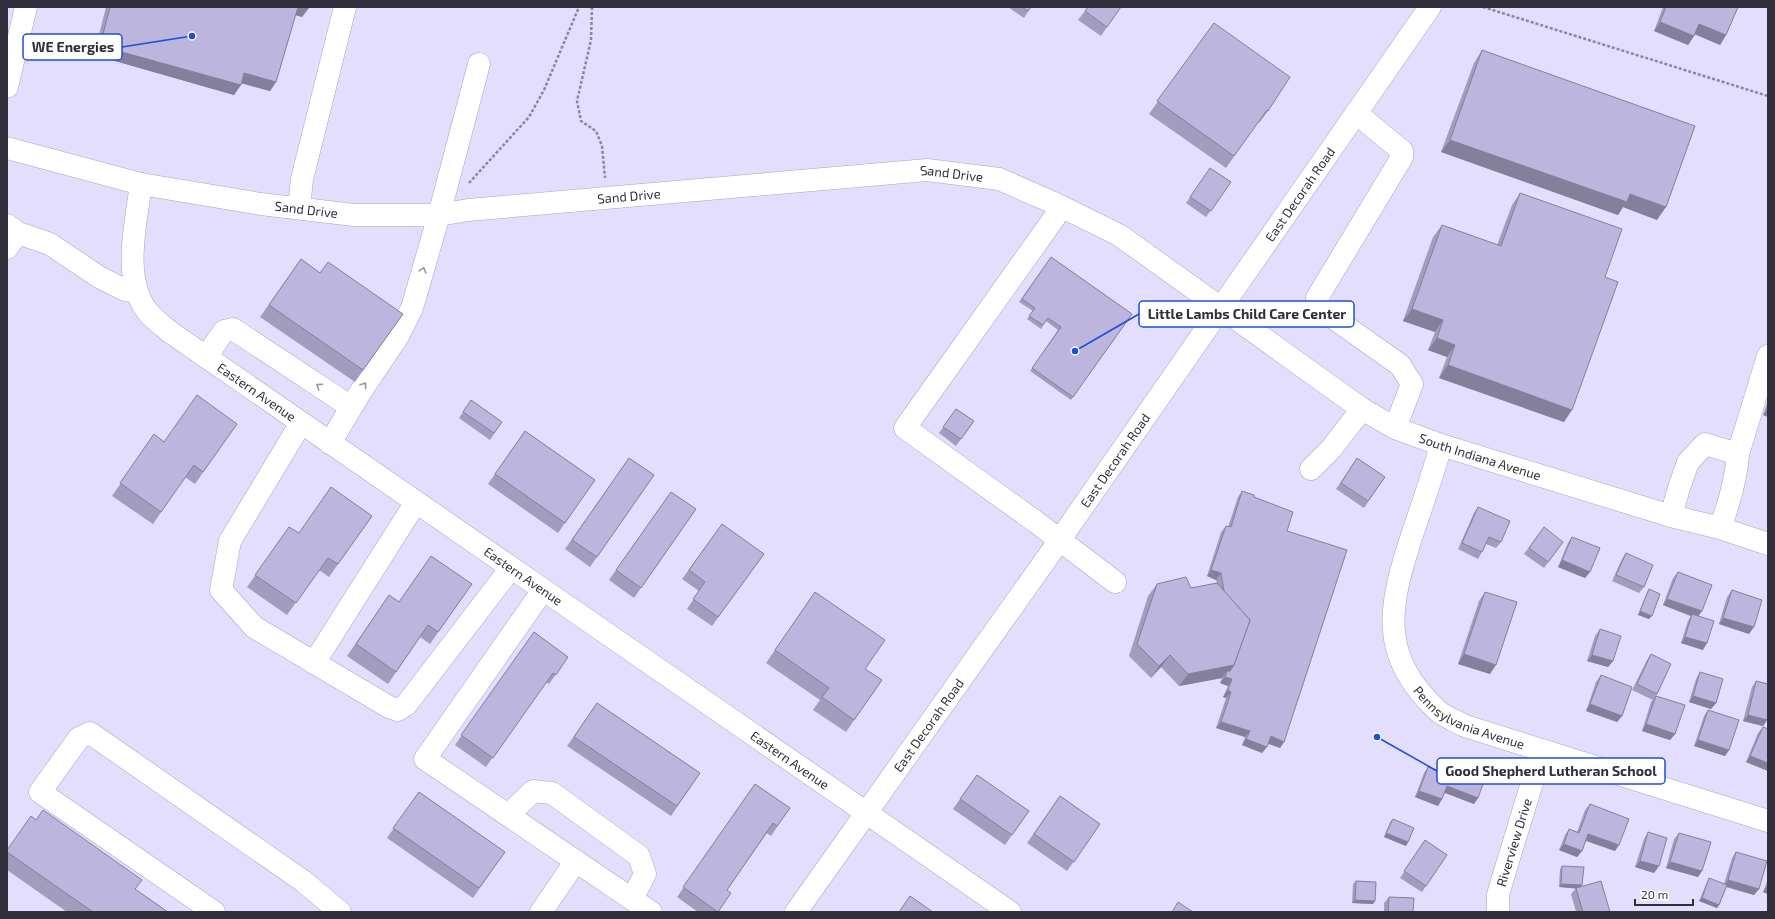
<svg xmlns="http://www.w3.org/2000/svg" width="1775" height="919" font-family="'Exo 2',sans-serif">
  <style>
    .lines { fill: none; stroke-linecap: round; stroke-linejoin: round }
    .minor-casing { stroke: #a9a4c2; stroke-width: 23 }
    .path { stroke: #8a869c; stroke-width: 2.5; stroke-dasharray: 3 2; stroke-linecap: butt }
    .minor { stroke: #fff; stroke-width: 22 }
    .wall { fill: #a29cbe }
    .shaded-wall { fill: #847f9b }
    .building { fill: #bcb5dd; stroke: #847f9b }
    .oneway { stroke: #98979d }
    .labels { text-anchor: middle; stroke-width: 3.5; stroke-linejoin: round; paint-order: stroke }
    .street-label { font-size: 13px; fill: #312f3b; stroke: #fff }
    .leader { fill: none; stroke: #1d4ed8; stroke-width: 1.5 }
    .callout-dot { fill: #1d4ed8; stroke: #fff; stroke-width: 1.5 }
    .callout { fill: #fff; stroke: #1d4ed8; stroke-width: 1.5 }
    .callout-label { font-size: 14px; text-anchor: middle; font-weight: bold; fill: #312f3b }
  </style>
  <rect width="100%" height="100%" fill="#e4defe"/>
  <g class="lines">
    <g class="minor-casing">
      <g id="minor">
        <path d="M7,87l19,-80"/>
        <path d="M1356,113l46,38v6l-85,141 1,9 82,58 12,19 -17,44"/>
        <path id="s1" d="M7,148l134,36 120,20 93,11h85l29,-5 459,-40 72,9 55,24 65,32 243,174 33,19 46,17 230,71 49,12 48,16"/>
        <path id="s2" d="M141,184c-5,39 -19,94 6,127 6,8 16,15 23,21l840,580"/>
        <path d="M1062,207l-157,221 131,94 79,60"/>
        <path d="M299,208l3,-29 43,-172"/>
        <path d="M7,225l11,8 32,11 49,33 26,13 11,2"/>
        <path d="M7,248l11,-15"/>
        <path d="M206,357l18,-26 9,-2 118,78"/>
        <path d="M301,423l-71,118 -9,49 33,37 135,80 9,3 8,-5 105,-137"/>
        <path d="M330,443l31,-52 37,-55 14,-28 27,-93 40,-151"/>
        <path id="s3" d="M1441,445c-8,29 -18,58 -28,87 -23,71 -37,122 25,179 7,6 18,10 27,15l303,95"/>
        <path d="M1738,454l30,-98"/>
        <path d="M1311,469l20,-20 31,-40"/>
        <path d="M1671,516l8,-28 9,-26 17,-18 33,10c-2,26 -9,50 -18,74"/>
        <path d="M543,590l-118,169 226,153"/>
        <path d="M314,663l102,-161"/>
        <path d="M508,815l25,-24 19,2 87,63 6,18 -13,25"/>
        <path d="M214,912l-174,-120 39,-54 11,-5 213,148 37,31"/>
        <path d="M541,912l35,-51"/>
        <path id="s4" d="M796,912l263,-371 371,-534"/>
        <path id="s5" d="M1498,912v-17l4,-14 40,-131"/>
      </g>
    </g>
    <g class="path">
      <path d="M592,7l-1,33 -14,61 4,20 15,10 6,15 3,32"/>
      <path d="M1483,7l285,89"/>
      <path d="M469,183l60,-66 15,-27 35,-83"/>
    </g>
    <use href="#minor" class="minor"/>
  </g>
  <g class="wall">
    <path d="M106,7h203l-7,10 -7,-2 -19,67 -6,9 -29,-8 -7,12 -140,-40z"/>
    <path d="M1008,7h23l-7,11z"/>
    <path d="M1663,7h75l-12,28 -6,10 -25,-11 -7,11 -34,-14z"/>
    <path d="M1085,11l22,16 -6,9 -23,-16z"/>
    <path d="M1214,23l54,88 -9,12 -1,-1 -32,46 -77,-54z"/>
    <path d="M1482,50l175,170 -34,-13 -5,8 -177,-63 33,-89z"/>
    <path d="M1210,168l21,14 -25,35 -20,-14z"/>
    <path d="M1520,193l85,84 -41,145 -125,-44 8,-21 -19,-7 7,-18 -32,-11 30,-84 9,-12 55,20 15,-40z"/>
    <path d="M1051,257l81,57 -61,86 -41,-29 28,-41 -12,-9 -5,8 -14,-10 6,-8 -14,-9z"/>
    <path d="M301,259l19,14 83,41 -48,68 -95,-65z"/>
    <path d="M471,400l31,22 -12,18 -31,-22z"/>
    <path d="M1768,401v16l-5,-2z"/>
    <path d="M956,409l18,12 -18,25 -17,-13z"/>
    <path d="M237,424l-42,60 -10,-7 -32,47 -41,-28 42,-62 10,8z"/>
    <path d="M525,431l70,49 -37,53 -70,-49z"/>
    <path d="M629,458l25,17 -64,92 -25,-18z"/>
    <path d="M1357,458l28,19 -21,31 -28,-19z"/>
    <path d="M1242,491l12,6 33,34 -3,211 -4,6 -12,-5 -6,10 -20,-8 3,-8 -29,-9 10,-30 -3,-1 5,-11 -8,-3 2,-5 -43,8 -18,-19 -10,11 -22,-22 19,-60 9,-12 34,4 26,-5 -1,-3 -9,-4 14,-44 5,-6 2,1 10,-30z"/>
    <path d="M671,492l25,17 -62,89 -25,-18z"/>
    <path d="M1478,507l23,35 -5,6 -10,-4 -4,8 -4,7 -20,-10 16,-36z"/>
    <path d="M372,516l-43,61 -10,-7 -32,45 -40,-28 42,-60 10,6z"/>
    <path d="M722,524l42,30 -52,72 -25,-17 12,-18 -17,-12z"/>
    <path d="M1544,527l15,21 -15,20 -20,-14z"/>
    <path d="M1572,537l18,35 -5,6 -27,-11 10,-24z"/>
    <path d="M1626,553l18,34 -5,6 -27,-12 10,-22z"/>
    <path d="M1678,572l24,39 -4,5 5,34 -22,-7 7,-22 3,-5 -28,-11 10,-27z"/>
    <path d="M472,584l-42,60 -10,-7 -32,47 -41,-28 42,-61 10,7z"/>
    <path d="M1649,589v30l-11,-4 9,-23z"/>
    <path d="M1732,590l17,44 -30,-10 8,-27z"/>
    <path d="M815,592l50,77 17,11 -36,52 -33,-22 7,-10 -54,-37z"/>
    <path d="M1485,592l5,82 -32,-10 21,-63z"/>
    <path d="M1600,629l13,32 -5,6 -21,-6 8,-25z"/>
    <path d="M534,632l34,25 -19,27 -3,-2 -60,85 -31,-22z"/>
    <path d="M1651,654l6,40 -4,6 -21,-10 15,-30z"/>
    <path d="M1700,672l16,31 -5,6 -22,-7 7,-23z"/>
    <path d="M1601,675l21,41 -5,6 -31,-11 10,-29z"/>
    <path d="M1756,681l11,39 -4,6 -20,-5 9,-34z"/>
    <path d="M1656,696l19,38 -5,6 -28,-9 9,-29z"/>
    <path d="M597,703l103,70 -29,43 -104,-70z"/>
    <path d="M1708,710l21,40 -4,6 -31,-10 10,-30z"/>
    <path d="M1763,727l5,2v42l-22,-9 12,-29z"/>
    <path d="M1450,759l28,39 -4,6 -29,-11 -7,13 -23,-9 9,-24 4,-6 15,5 2,-6z"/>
    <path d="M977,775l52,36 -24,34 -52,-36z"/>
    <path d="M755,784l35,24 -19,28 -4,-3 -40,57 -9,22h-20l-21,-15z"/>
    <path d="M419,792l86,60 -32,46 -86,-60z"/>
    <path d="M1060,796l40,28 -33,47 -40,-28z"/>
    <path d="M1590,804l25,47 -29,-10 -4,10 -5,6 -18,-7 6,-15 4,-6 8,3 8,-22z"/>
    <path d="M1393,819l15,23 -2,4 -22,-9 6,-15z"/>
    <path d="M1648,832l6,41 -19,-6 9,-28z"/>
    <path d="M1679,833l23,38 -4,6 -32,-9 8,-29z"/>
    <path d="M1425,840l22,15 -25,37 -22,-14z"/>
    <path d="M7,850l128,39 33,23h-101l-60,-42z"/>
    <path d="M1736,852l23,37 -5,6 -28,-8 -7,18 -2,3 -18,-7 8,-19 2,-4 15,6 8,-26z"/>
    <path d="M1562,866l20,20 28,26h-34l-5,-18 5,-6 -17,-1 1,-18z"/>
    <path d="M1768,879v15l-5,-2z"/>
    <path d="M1356,881l19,20 -2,3 -21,-1 1,-19z"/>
    <path d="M1389,897l24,15h-29v-9z"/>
  </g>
  <g class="shaded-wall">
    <path d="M297,7h10l2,1 -7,9 -10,-3z"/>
    <path d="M1660,22l34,14 -6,9 -34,-14z"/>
    <path d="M1699,24l27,11 -6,10 -28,-12z"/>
    <path d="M100,46l141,39 -7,10 -140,-40z"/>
    <path d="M244,73l32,9 -6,9 -33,-9z"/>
    <path d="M1450,140l180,54 36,13 -9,13 -34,-13 -5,8 -177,-63z"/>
    <path d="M1412,309l31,11 -8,12 -32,-11z"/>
    <path d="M1437,338l18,7 -8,12 -19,-7z"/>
    <path d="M1448,365l124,45 -8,12 -125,-44z"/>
    <path d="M1768,408v9l-5,-2z"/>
    <path d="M1562,560l28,12 -5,6 -27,-11z"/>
    <path d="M1211,570l10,3 -5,7 -9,-4z"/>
    <path d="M1667,599l35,12 -5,7 -5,-4 -1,2 -28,-11z"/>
    <path d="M1640,611l12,5 -3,3 -11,-4z"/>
    <path d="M1723,618l31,9 -5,7 -30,-10z"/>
    <path d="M1685,637l22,6 -4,7 -22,-7z"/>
    <path d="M1464,654l32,11 -6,9 -32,-10z"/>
    <path d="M1170,655l-9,12 -10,11 8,-12z"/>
    <path d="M1592,655l21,6 -5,6 -21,-6z"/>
    <path d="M1234,665l-2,14 -4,7 -8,-3 5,-6 2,-6 -5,7 -43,8 9,-12z"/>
    <path d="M1228,690l3,2 -5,6 -3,-1z"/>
    <path d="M1693,696l23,7 -5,6 -22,-7z"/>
    <path d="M1590,704l32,12 -5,6 -31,-11z"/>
    <path d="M1748,715l19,5 -4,6 -20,-5z"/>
    <path d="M1221,722l29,9 -5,6 -29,-9z"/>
    <path d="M1646,724l29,10 -5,6 -28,-9z"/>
    <path d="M1271,736l13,6 -4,6 -14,-5z"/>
    <path d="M1246,739l21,8 -5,6 -20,-8z"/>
    <path d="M1698,740l31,10 -4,6 -31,-10z"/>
    <path d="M1750,756l18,7v8l-22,-9z"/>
    <path d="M1447,786l31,12 -4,6 -31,-12z"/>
    <path d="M1419,791l23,8 -4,7 -23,-9z"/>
    <path d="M1386,833l22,9 -2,4 -22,-9z"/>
    <path d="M1588,834l31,11 -4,6 -31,-11z"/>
    <path d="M1564,844l18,7 -5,6 -18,-7z"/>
    <path d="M1640,861l19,5 -5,7 -19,-6z"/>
    <path d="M1670,862l32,9 -4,6 -32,-9z"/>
    <path d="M1728,880l31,9 -5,6 -30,-9z"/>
    <path d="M1561,884l21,1 -2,4 -21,-2z"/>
    <path d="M1767,886h1v8l-5,-2z"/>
    <path d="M1702,898l17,7 -2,3 -18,-7z"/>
    <path d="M1355,900l20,1 -2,3 -21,-1z"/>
  </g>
  <g class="building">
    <path d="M110,7h188l-22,75 -32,-9 -3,12 -141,-39z"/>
    <path d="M1022,7h9l-3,4z"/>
    <path d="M1088,7h33l-14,20 -22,-16z"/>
    <path d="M1666,7h72l-12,28 -27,-11 -5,12 -34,-14z"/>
    <path d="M1214,23l76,54 -22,34 -1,-1 -33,46 -77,-55z"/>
    <path d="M1482,50l213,76 -29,81 -36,-13 -3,8 -177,-62z"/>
    <path d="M1210,168l21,14 -20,29 -21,-14z"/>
    <path d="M1520,193l102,36 -17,48 13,5 -46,128 -124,-45 7,-20 -18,-7 6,-18 -31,-11 30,-84 59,21z"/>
    <path d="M1051,257l81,57 -59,83 -41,-29 29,-41 -13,-9 -5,7 -14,-9 6,-8 -13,-9z"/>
    <path d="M301,259l19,14 8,-11 75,52 -40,56 -94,-65z"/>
    <path d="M197,395l40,29 -34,48 -9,-7 -33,47 -41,-29 34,-49 10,8z"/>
    <path d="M471,400l31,22 -8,11 -31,-21z"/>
    <path d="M956,409l18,12 -13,18 -18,-12z"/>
    <path d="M525,431l70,49 -30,43 -70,-49z"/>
    <path d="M629,458l25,17 -57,82 -25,-17z"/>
    <path d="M1357,458l28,19 -17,24 -27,-18z"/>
    <path d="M331,487l41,29 -34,48 -10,-6 -32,45 -41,-28 34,-48 10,6z"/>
    <path d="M1242,491l12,4v2l39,15 -6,19 60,19 -63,192 -13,-6 -4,11 -21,-8 4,-8 -29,-9 10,-30 -3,-2 4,-11 -7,-2 2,-6h3l4,-6 16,-45 -26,-29 -3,-18 -10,-3 15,-44 5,1z"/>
    <path d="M671,492l25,17 -55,79 -25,-18z"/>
    <path d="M1478,507l32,14 -9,21 -12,-5 -7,15 -20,-9z"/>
    <path d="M722,524l42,30 -46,63 -25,-18 12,-17 -16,-12z"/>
    <path d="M1544,527l19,15 -15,20 -19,-14z"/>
    <path d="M1572,537l28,11 -10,24 -28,-12z"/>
    <path d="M1626,553l27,12 -9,22 -28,-12z"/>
    <path d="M431,556l41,28 -34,48 -10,-7 -32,47 -40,-28 33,-49 10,7z"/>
    <path d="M1678,572l34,13 -10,26 -35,-12z"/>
    <path d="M1186,577l5,11 26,-5 33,37 -16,45 -46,9 -18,-19 -11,11 -22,-22 20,-60z"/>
    <path d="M1649,589l11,5 -8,22 -12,-5z"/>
    <path d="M1732,590l30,10 -8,27 -31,-9z"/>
    <path d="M815,592l70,48 -20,29 17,11 -28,40 -32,-23 7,-9 -54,-38z"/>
    <path d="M1485,592l32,10 -21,63 -32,-11z"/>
    <path d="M1692,614l22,7 -7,22 -22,-6z"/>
    <path d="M1600,629l21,7 -8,25 -21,-6z"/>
    <path d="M534,632l34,25 -12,18 -3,-2 -60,85 -32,-23z"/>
    <path d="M1651,654l20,10 -14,30 -20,-10z"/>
    <path d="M1700,672l23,7 -7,24 -23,-7z"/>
    <path d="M1601,675l31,12 -10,29 -32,-12z"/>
    <path d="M1756,681l12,3v32l-1,4 -19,-5z"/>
    <path d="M1656,696l29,9 -10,29 -29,-10z"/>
    <path d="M597,703l103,70 -23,33 -103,-69z"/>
    <path d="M1708,710l31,10 -10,30 -31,-10z"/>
    <path d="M1763,727l5,2v34l-18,-7z"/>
    <path d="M1450,759l37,14 -9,25 -31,-12 -5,13 -23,-8 9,-24 17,6z"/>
    <path d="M977,775l52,36 -17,24 -52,-36z"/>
    <path d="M755,784l35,24 -13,18 -4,-3 -46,67 4,3 -13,19 -35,-25z"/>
    <path d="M419,792l86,60 -26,36 -86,-60z"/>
    <path d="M1060,796l40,28 -26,38 -40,-28z"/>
    <path d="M1590,804l39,15 -10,26 -31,-11 -6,17 -18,-7 5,-15 10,4z"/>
    <path d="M43,810l99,70 -7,9 33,23h-75l-86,-60v-2l24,-34 5,4z"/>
    <path d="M1393,819l21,9 -6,14 -22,-9z"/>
    <path d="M1648,832l19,6 -8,28 -19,-5z"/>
    <path d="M1679,833l32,9 -9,29 -32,-9z"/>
    <path d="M1425,840l22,15 -21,31 -22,-15z"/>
    <path d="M1736,852l31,9 -8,28 -31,-9z"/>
    <path d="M1562,866l22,1 -2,18 -21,-1z"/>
    <path d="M1709,878l18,7 -8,20 -17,-7z"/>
    <path d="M1356,881l20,1 -1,19 -20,-1z"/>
    <path d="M1601,881l9,31h-27l-7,-24z"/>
    <path d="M910,896l23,16h-34z"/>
    <path d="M1389,897l25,1 -1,14h-25z"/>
    <path d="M1178,902l15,10h-21z"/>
  </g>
  <defs><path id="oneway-chevron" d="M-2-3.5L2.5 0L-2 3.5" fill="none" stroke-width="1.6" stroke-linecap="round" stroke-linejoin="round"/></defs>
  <g class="oneway">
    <use href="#oneway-chevron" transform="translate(423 270) rotate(-73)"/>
    <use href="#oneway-chevron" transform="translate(364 385) rotate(-56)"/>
    <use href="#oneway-chevron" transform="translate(319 386) rotate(-146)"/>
  </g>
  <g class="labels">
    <g class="street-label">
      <text dy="5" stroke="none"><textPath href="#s1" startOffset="954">Sand Drive</textPath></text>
      <text dy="5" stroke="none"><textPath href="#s4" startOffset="877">East Decorah Road</textPath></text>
      <text dy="5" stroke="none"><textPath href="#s1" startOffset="630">Sand Drive</textPath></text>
      <text dy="5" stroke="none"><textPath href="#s1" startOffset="306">Sand Drive</textPath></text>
      <text dy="5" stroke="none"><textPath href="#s2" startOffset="267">Eastern Avenue</textPath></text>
      <text dy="5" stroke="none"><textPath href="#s1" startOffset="1561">South Indiana Avenue</textPath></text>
      <text dy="5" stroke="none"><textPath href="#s4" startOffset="553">East Decorah Road</textPath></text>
      <text dy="5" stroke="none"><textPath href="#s2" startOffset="591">Eastern Avenue</textPath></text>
      <text dy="5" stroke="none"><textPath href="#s3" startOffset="317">Pennsylvania Avenue</textPath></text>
      <text dy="5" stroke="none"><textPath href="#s4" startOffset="229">East Decorah Road</textPath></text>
      <text dy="5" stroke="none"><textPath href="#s2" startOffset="915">Eastern Avenue</textPath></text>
      <text dy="5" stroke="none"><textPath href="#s5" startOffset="72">Riverview Drive</textPath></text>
    </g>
  </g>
  <path class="leader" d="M192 36L122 47M1075 351L1139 314M1377 737L1437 771"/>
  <g class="callout-dot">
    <circle cx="192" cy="36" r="4"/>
    <circle cx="1075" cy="351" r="4"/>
    <circle cx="1377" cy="737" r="4"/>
  </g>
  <g class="callout">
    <rect x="23" y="34" width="99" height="26" rx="4"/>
    <rect x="1139" y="301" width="215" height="26" rx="4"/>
    <rect x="1437" y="758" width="228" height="26" rx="4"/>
  </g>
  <g class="callout-label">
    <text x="73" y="52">WE Energies</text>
    <text x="1247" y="319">Little Lambs Child Care Center</text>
    <text x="1551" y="776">Good Shepherd Lutheran School</text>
  </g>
  <rect width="1775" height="919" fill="none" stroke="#312f3b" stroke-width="16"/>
  <path d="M1635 899v6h58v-6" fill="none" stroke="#312f3b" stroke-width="2"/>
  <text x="1641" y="899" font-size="12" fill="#312f3b" stroke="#ffffff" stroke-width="3" paint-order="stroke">20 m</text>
</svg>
